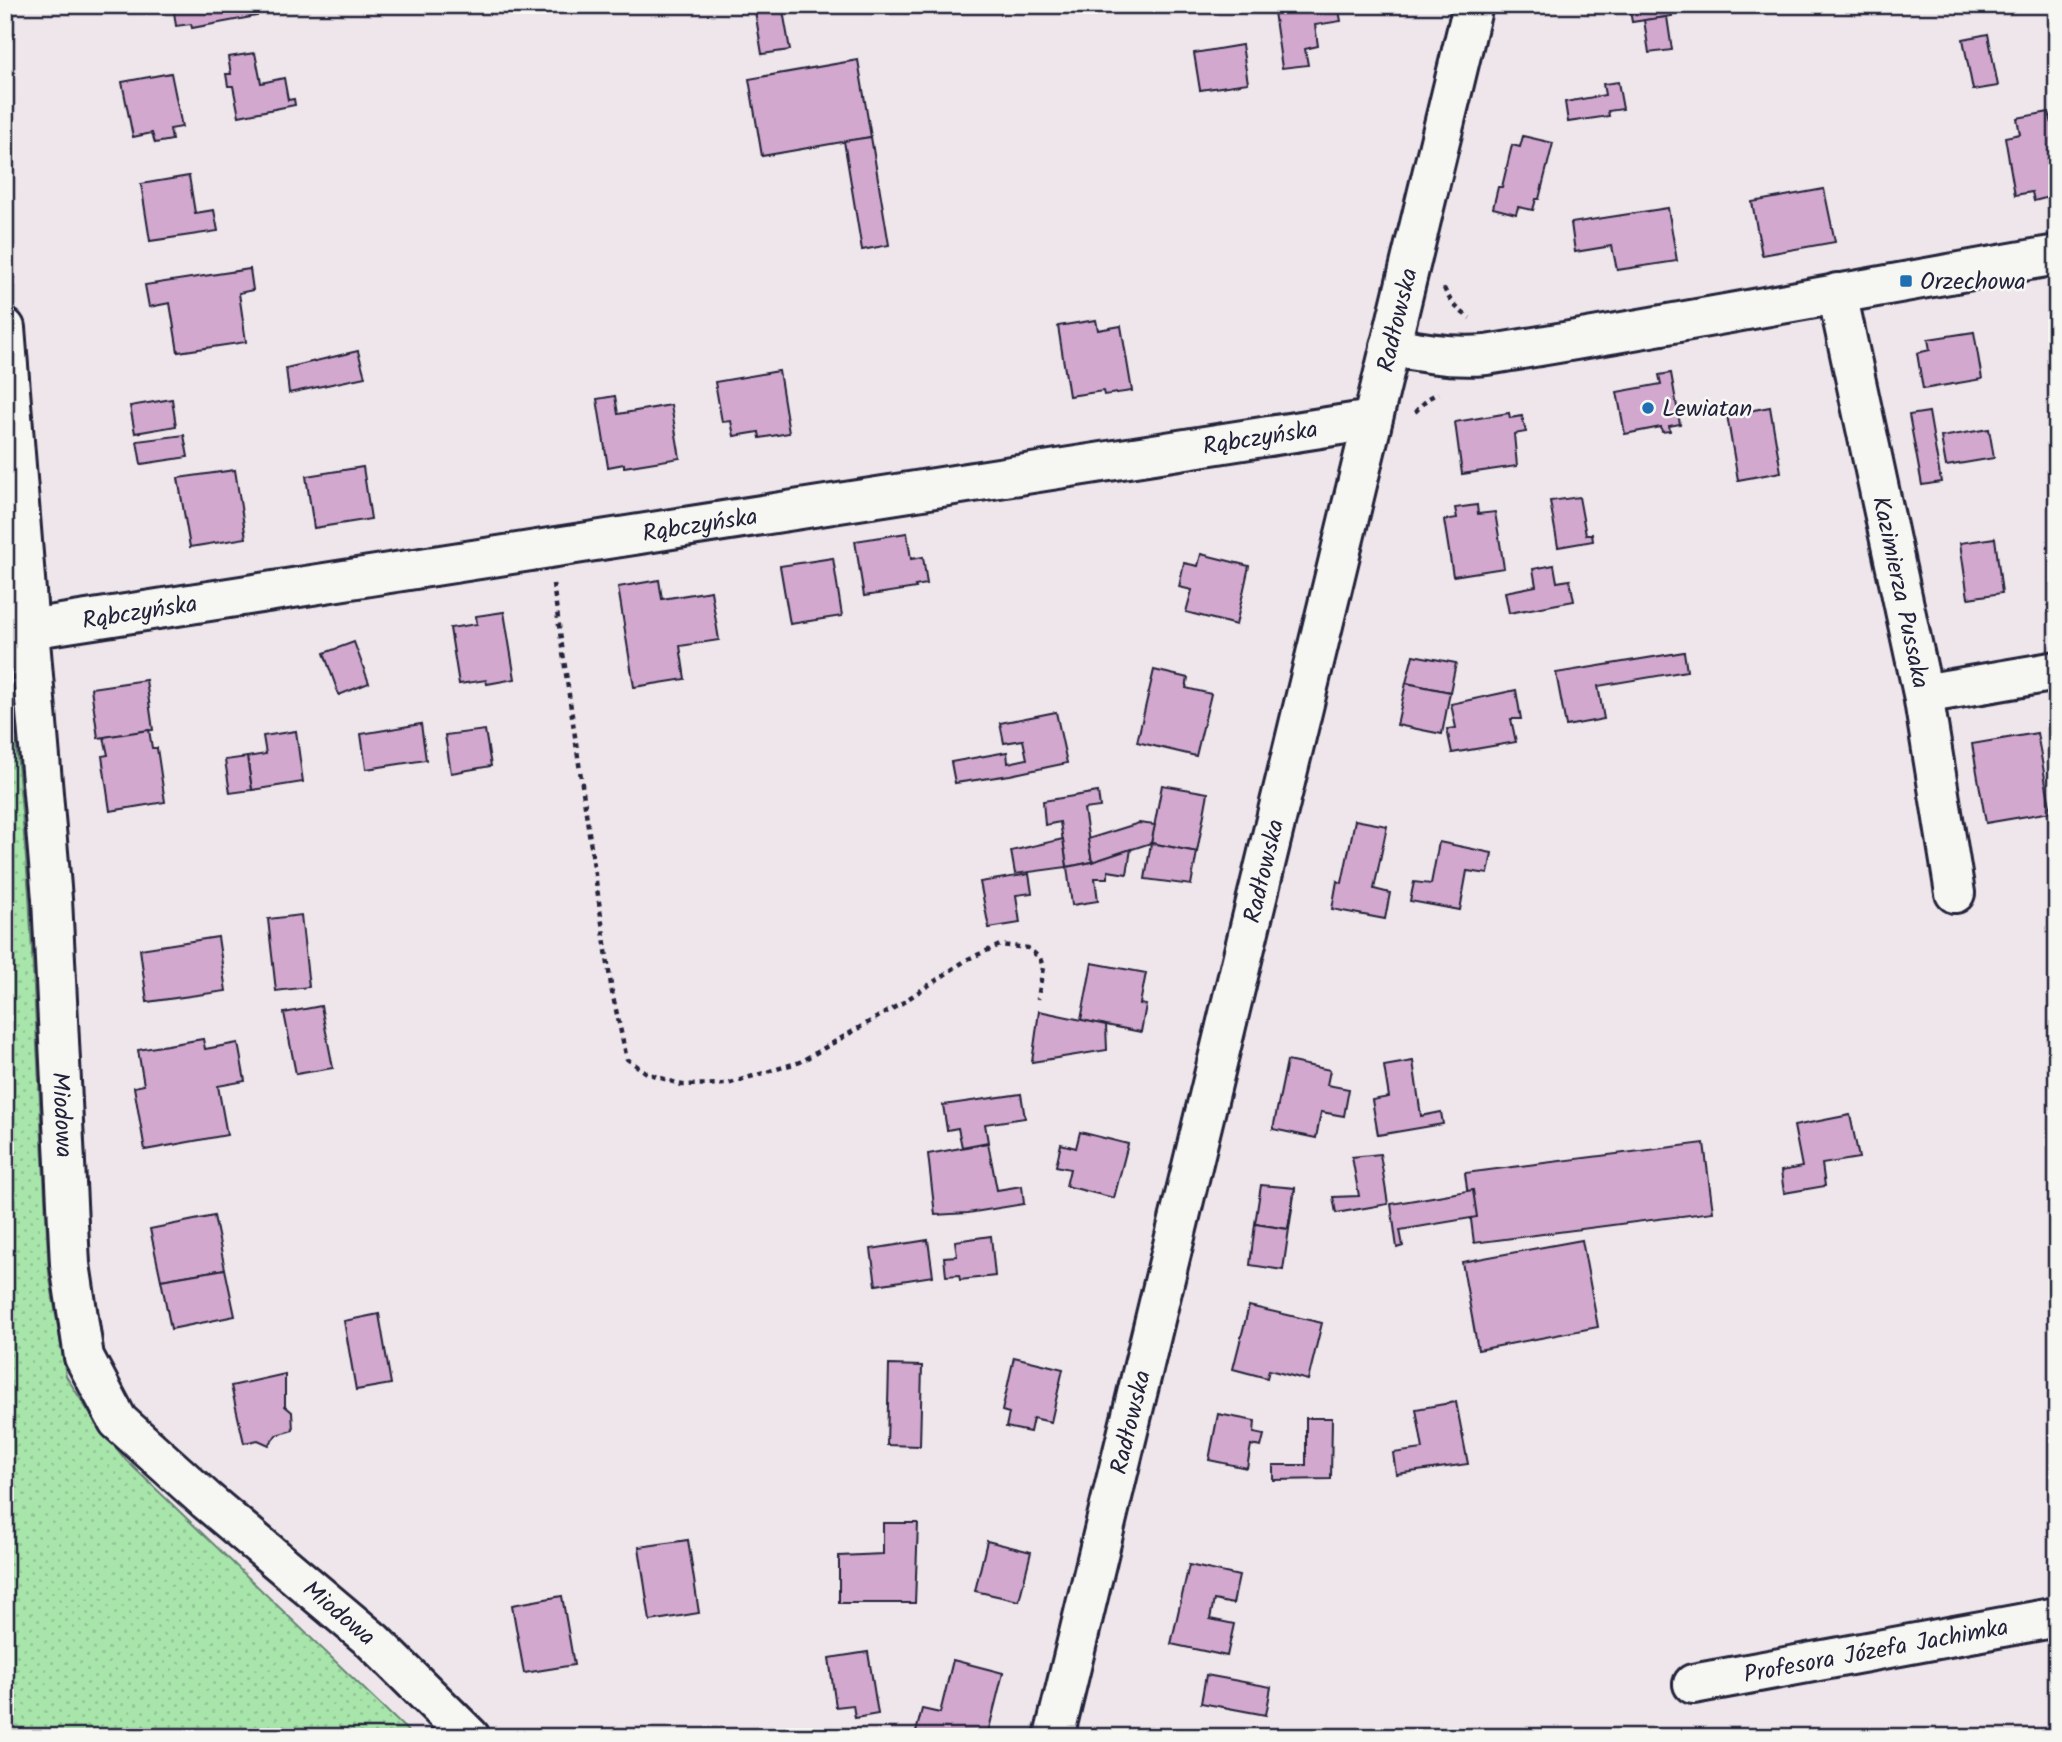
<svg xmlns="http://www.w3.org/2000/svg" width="2062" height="1742" font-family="Kalam,sans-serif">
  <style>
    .grass { fill: url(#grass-dots); stroke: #658473; stroke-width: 2 }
    .building { fill: #d2a8ce; stroke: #22223b; stroke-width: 2 }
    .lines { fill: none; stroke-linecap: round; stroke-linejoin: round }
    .minor-casing { stroke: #22223b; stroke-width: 44 }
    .path { stroke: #22223b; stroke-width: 4.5; stroke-dasharray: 5 5; stroke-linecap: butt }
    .minor { stroke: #f6f6f2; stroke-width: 38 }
    .poi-dot { fill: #1f6fb2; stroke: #f6f6f2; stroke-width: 2.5 }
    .labels { text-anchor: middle; stroke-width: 5; stroke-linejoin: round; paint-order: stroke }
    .poi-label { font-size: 24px; fill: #22223b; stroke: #f6f6f2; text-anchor: start }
    .street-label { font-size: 24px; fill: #22223b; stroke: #f6f6f2 }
  </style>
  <defs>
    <pattern id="grass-dots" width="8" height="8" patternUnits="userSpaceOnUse" patternTransform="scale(1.75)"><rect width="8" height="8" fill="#a8e5ab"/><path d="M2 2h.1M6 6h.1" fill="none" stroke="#90c494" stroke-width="1.8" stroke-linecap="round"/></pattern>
  </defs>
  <rect width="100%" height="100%" fill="#efe6eb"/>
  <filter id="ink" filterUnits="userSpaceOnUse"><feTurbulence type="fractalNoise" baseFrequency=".0143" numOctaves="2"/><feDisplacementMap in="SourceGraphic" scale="14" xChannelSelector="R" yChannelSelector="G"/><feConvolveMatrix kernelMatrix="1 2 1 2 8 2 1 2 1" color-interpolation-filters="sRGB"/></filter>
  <g filter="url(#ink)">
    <path class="grass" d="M5,615l24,279 20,379 17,103 29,46 31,38 288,277h-409z"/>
    <g class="building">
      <path d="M173,5h83l1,11 -65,12 -1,-4 -15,2z"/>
      <path d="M754,5h28l8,45 -28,4z"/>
      <path d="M1273,5h65l3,16 -26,4 3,21 -13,3 3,16 -26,3z"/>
      <path d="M1629,5h41l2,11 -40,6z"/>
      <path d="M1667,17l5,33 -23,3 -5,-33z"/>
      <path d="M1988,34l10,52 -25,4 -10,-51z"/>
      <path d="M1242,45l6,38 -48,7 -6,-37z"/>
      <path d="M255,53l6,30 23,-5 4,22 6,-1 1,6 -56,11 -6,-30h-5l-2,-12h5l-3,-17z"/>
      <path d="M858,60l13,77 -109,19 -13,-77z"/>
      <path d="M171,73l11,54 -12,2 2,11 -17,3 -3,-10 -19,4 -11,-55z"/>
      <path d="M1618,82l5,27 -15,2 1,5 -41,6 -3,-20 40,-7 -2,-11z"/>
      <path d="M2049,112l4,16h2l2,8v59l-23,6 -2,-9 -17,3 -10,-58 15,-3 -3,-16z"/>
      <path d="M1523,136l30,7 -14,56h-3l-3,11 -15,-3 -2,7 -23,-6 5,-21h4l10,-42 8,2z"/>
      <path d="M871,137l18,108 -27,5 -18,-109z"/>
      <path d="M189,176l6,37 19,-3 4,21 -68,10 -9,-57z"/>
      <path d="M1824,189l11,53 -73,13 -10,-53z"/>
      <path d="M1668,208l9,53 -60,9 -5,-24 -37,6 -4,-29z"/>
      <path d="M250,269l3,21 -14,3 7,49 -68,10 -8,-49 -21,4 -4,-22z"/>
      <path d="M1096,320l2,10 23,-4 11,65 -28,4 -1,-4 -34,5 -11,-70z"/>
      <path d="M1974,332l8,47 -59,10 -6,-36 13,-3 -2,-11z"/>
      <path d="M358,351l7,26 -76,16 -3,-25z"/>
      <path d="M779,371l10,62 -29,5 -1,-6 -25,4 -3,-15 -9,1 -7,-40z"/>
      <path d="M1671,373l9,51 -11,2 1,5 -8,1 -1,-5 -36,7 -8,-42 44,-8 -2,-9z"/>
      <path d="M615,396l3,18 53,-9 9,53 -56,9v-3l-16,3 -11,-68z"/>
      <path d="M172,399l4,27 -41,7 -5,-27z"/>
      <path d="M1770,407l11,65 -43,8 -11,-65z"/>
      <path d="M1929,412l12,70 -19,3 -13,-70z"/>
      <path d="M1509,413l1,5 12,-2 4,16 -12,2 3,32 -55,8 -7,-52z"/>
      <path d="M1989,429l5,29 -48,8 -5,-29z"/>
      <path d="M184,435l4,22 -47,7 -4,-23z"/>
      <path d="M363,467l8,52 -57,9 -8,-52z"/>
      <path d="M235,470l11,68 -56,9 -12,-69z"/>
      <path d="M1579,497l7,38 6,-1 1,7 -35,6 -8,-46z"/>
      <path d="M1477,505l1,9 17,-2 9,56 -51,8 -9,-56 13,-2 -2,-10z"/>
      <path d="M907,533l4,26 12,-2 4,27 -12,2 1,2 -52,8 -9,-55z"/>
      <path d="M1995,538l7,55 -34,5 -8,-55z"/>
      <path d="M1201,554l48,12 -13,59 -50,-13 6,-22 -13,-3 5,-24 14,3z"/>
      <path d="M833,558l9,58 -52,8 -10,-58z"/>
      <path d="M1554,565l3,17 13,-2 4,21 -65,12 -4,-21 31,-6 -3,-17z"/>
      <path d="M659,580l3,19 49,-8 8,49 -39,6 5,33 -51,8 -16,-100z"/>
      <path d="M504,612l11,67 -28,5 -1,-4 -27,4 -9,-56 27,-4 -1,-8z"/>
      <path d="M354,642l15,41 -30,12 -15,-42z"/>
      <path d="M1684,652l3,19 -89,15 6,33 -38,7 -10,-53z"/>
      <path d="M1413,655l43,8 -6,29 -44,-9z"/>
      <path d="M1154,670l34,8 -2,10 25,6 -15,62 -59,-14z"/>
      <path d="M146,680l7,50 -55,8 -7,-50z"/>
      <path d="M1406,683l44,9 -8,42 -45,-9z"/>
      <path d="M1516,690l5,29h-10l5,23 -64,11 -5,-24 9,-1 -5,-24z"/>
      <path d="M1056,712l11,51 -57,12 -55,8 -4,-21 56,-10 1,11 19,-4 -4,-19 -19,3 -4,-20z"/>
      <path d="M421,724l5,36 -60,9 -5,-35z"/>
      <path d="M149,730l3,18h5l8,54 -55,9 -8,-55 6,-1 -4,-18z"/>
      <path d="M485,730l6,36 -40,7 -6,-38z"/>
      <path d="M296,731l7,51 -51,8 -5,-33 19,-3 -3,-18z"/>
      <path d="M2037,733l14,79 -65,11 -14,-79z"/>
      <path d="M247,757l5,33 -22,3 -5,-33z"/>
      <path d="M1162,785l46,8 -11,59 -46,-9z"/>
      <path d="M1098,792l2,15 -16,2 8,53 -25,5 -7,-45 -15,3 -2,-24z"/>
      <path d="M1355,820l32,6 -13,63 16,4 -5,26 -53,-10 5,-28 5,2z"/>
      <path d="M1139,823l16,2 -4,18 -59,19 -4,-23z"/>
      <path d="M1063,839l4,28 -52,7 -4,-23z"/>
      <path d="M1439,842l53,11 -4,21 -21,-3 -7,39 -50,-9 4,-19 17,2z"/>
      <path d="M1151,843l46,9 -6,33 -46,-6z"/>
      <path d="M1131,849l-4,25 -19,-3v7h-13l3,23 -26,4 -5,-38 25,-5z"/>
      <path d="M1029,874l3,19 -16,2 4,28 -31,5 -9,-46z"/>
      <path d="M301,915l8,72 -33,4 -8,-72z"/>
      <path d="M218,937l8,54 -79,11 -7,-53z"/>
      <path d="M1092,963l54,10 -6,31 6,1 -5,27 -60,-12z"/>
      <path d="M321,1006l12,62 -37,6 -12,-61z"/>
      <path d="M1039,1011l67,14 1,25 -75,12z"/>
      <path d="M203,1039l2,10 33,-6 7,38 -27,5 9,49 -82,15 -11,-63 10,-2 -6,-35z"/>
      <path d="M1287,1061l43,9 -3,15 22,4 -5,27 -23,-4 -5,26 -43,-9z"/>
      <path d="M1413,1061l8,55 20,-4 2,12 -65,11 -6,-35 17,-3 -5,-31z"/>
      <path d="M1021,1094l4,24 -40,6 3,18 -26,5 -4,-19 -11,2 -4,-25z"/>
      <path d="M1850,1115l9,43 -37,6 3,22 -41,7 -3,-22 21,-4 -8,-41z"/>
      <path d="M1080,1132l48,12 -14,54 -48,-12 4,-17 -14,-3 5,-22 15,4z"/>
      <path d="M988,1143l9,47 25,-4 2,18 -56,9 -33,2 -7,-61z"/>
      <path d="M1704,1143l9,69 -239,31 -9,-70z"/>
      <path d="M1380,1154l8,50 -52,9 -3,-16 26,-1 -7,-39z"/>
      <path d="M1261,1185l34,3 -7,41 -33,-5z"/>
      <path d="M1295,1188l-12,82 -33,-5 5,-41 33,5z"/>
      <path d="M1473,1190l4,27 -77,13 3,16 -6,2 -6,-44z"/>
      <path d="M214,1216l11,53 -64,11 -11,-51z"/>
      <path d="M991,1236l4,40 -35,4 -1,-5 -13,1 -2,-19 13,-1 -2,-15z"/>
      <path d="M928,1240l5,36 -57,9 -5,-36z"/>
      <path d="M1582,1240l16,87 -120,23 -16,-88z"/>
      <path d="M225,1269l10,47 -64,13 -10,-49z"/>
      <path d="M1249,1306l73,17 -14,57 -39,-10 -2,8 -34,-9z"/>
      <path d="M379,1314l12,70 -35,6 -12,-69z"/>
      <path d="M1014,1357l49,12 -12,53 -18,-4 -3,14 -24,-5 3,-14 -7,-2z"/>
      <path d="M889,1365l33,1 -2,80 -33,-1z"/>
      <path d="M285,1374v32l7,6 1,18 -17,5 -7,10 -11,-5 -14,3 -13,-57z"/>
      <path d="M1456,1402l12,62 -72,10 -3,-21 30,-4 -7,-40z"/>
      <path d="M1218,1414l37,7 -1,12 10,2 -3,12 -10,-2 -4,23 -38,-8z"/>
      <path d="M1306,1418h26l-1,61 -58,1v-15h33z"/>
      <path d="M883,1523h35l-3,80h-76v-47l44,-2z"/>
      <path d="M688,1540l11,73 -49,8 -11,-74z"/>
      <path d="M987,1541l44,11 -12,49 -44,-10z"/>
      <path d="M1189,1565l50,11 -6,28 -19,-4 -4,19 24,5 -7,32 -56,-12z"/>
      <path d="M562,1596l12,69 -50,8 -12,-68z"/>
      <path d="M868,1652l10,62 -23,4 -2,-13 -17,2 -7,-49z"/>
      <path d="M953,1660l50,13 -16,64 -72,-1 7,-27 18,4z"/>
      <path d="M1206,1675l65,12 -5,28 -65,-12z"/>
    </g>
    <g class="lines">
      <g class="minor-casing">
        <g id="minor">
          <path id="s1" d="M1837,293l86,401 32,199"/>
          <path id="s2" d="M5,328l24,301 23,270 18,365 14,93 34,64 89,80 166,140 97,96"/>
          <path d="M1390,346c31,7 63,12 96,9 191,-31 380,-67 571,-100"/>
          <path id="s3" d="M29,629l1343,-209"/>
          <path d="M1923,694l134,-23"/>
          <path id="s4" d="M1693,1684l364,-67"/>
          <path id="s5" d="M1054,1737l419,-1732"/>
        </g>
      </g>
      <g class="path">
        <path d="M1444,288c5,13 15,23 26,30"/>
        <path d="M1415,412l14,-14 9,-5"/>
        <path d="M553,584l59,408 15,67 20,14 35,12 45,-1 73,-22 102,-59 66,-44 32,-14 28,3 12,10 3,9 -5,32"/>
      </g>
      <use href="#minor" class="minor"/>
    </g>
  </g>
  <g class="poi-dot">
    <rect x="1899" y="274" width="14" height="14" rx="3.5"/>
    <circle cx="1648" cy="408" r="7"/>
  </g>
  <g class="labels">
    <g class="poi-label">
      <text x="1920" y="289">Orzechowa</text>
      <text x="1662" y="416">Lewiatan</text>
    </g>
    <g class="street-label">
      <text dy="8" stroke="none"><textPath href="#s5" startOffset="1458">Radłowska</textPath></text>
      <text dy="8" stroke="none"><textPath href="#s3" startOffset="1246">Rąbczyńska</textPath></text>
      <text dy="8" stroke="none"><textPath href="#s3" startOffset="679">Rąbczyńska</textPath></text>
      <text dy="8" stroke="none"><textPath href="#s1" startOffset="306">Kazimierza Pussaka</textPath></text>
      <text dy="8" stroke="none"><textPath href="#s3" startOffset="112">Rąbczyńska</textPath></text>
      <text dy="8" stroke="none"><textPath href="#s5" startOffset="891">Radłowska</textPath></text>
      <text dy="8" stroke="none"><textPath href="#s2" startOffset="789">Miodowa</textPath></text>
      <text dy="8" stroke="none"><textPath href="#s5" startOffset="324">Radłowska</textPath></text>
      <text dy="8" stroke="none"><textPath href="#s2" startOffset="1398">Miodowa</textPath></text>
      <text dy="8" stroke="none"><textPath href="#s4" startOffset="186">Profesora Józefa Jachimka</textPath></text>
    </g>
  </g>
  <rect width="2062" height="1742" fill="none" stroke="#f6f6f2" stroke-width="28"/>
  <rect x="14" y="14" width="2034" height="1714" fill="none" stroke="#22223b" stroke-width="2.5" filter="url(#ink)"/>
</svg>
